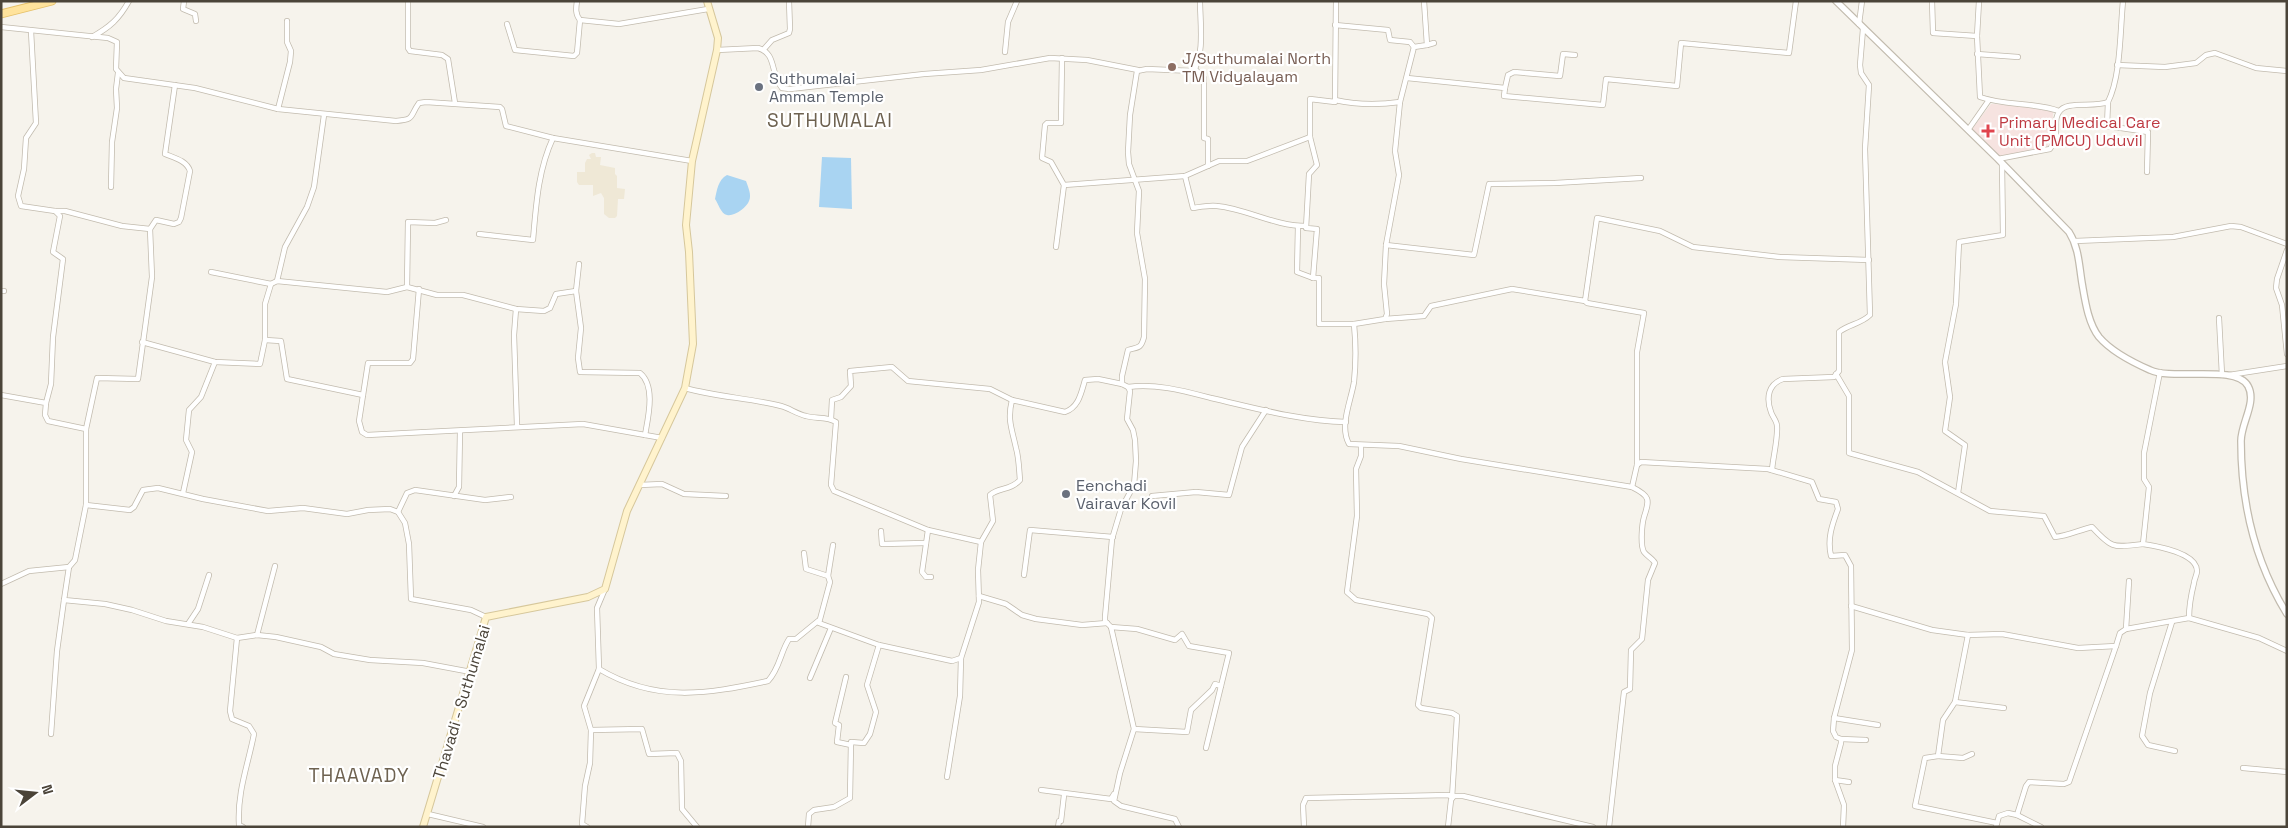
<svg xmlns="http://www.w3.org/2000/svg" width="2288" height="828" font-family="'Space Grotesk',sans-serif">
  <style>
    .education { fill: #efe8d6 }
    .medical { fill: #f6e3e0 }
    .water { fill: #a9d4f2 }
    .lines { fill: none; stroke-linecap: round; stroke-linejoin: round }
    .minor-casing { stroke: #c2bbae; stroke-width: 6 }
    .tertiary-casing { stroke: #c2bbae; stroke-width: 8 }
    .secondary-casing { stroke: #d6c79b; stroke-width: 8 }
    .primary-casing { stroke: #e6c16a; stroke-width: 9 }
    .minor { stroke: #fff; stroke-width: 4.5 }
    .tertiary { stroke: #fff; stroke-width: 5.5 }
    .secondary { stroke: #fff3cd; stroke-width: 6 }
    .primary { stroke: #ffe39c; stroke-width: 7 }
    .education-dot { fill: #8d6e63; stroke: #fff; stroke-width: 2 }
    .worship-dot { fill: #6b7280; stroke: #fff; stroke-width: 2 }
    .health-dot { fill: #e0444e; stroke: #fff; stroke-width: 2 }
    .labels { text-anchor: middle; stroke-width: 4.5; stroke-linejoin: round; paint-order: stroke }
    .education-label { font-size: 16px; fill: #785e54; stroke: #fff; text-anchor: start }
    .worship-label { font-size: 16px; fill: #5b616d; stroke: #fff; text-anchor: start }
    .health-label { font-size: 16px; fill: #be3a42; stroke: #fff; text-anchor: start }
    .street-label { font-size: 16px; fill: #4b4439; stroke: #fff }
    .quarter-label { font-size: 19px; letter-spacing: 1px; fill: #6e6250; stroke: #fff }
  </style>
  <rect width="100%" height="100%" fill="#f6f3ec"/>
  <path class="education" d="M592,153h3l1,4h5l-1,8 15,3v6l2,2v12l8,1 -1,10h-6l-1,17 -2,2h-6l-5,-4v-16l-3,-5 -8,3v-11h-14l-2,-3v-10h8v-9l2,-4h4l-2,-4z"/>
  <path class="medical" d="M1991,104l56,3 6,5 -1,23 -5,12 -46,11 -29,-29z"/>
  <g class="water">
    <path d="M822,157l29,1 1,51 -33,-2z"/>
    <path d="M727,175l19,6c2,6 6,14 3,20 -2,6 -15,16 -22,14 -6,-1 -9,-12 -12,-16 2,-9 3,-19 12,-24z"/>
  </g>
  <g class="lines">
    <g class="minor-casing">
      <g id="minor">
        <path d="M184,1l-1,8 12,5 1,7"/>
        <path d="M408,1v47l2,3 32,4 6,4 7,44"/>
        <path d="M577,1c-1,7 -2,13 3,19l39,4 89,-15"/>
        <path d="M1336,1l-1,101 -25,-3v38l7,28 -8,9 -3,54 11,1 -4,49h6v46h35"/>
        <path d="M1424,1l3,44 -13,2 -14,55 -5,49 4,24 -13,70 -2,39 3,30 -2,5 -31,5c2,20 2,39 0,58 -3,19 -15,44 -5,62l50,2 62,13 171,28c18,9 18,12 12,30 -2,7 -4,28 0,35 3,4 9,7 11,11l-7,17 -6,59 -11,11 -1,39 -6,3 -15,135"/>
        <path d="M1932,1l1,32 44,3"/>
        <path d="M1979,1l-2,35 3,61c25,9 54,5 79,14"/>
        <path d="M507,24l8,26 59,6 3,-3 3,-33"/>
        <path d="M1859,24l3,-23"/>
        <path d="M1335,25l53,5 2,10 20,2 4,5"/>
        <path d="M1,27l107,11 9,4 -1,27 8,9 71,10 83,21 118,12c20,-2 13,-4 23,-18l7,-1 74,5 2,2 4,17 47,12 139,23"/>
        <path d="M31,31l5,92 -10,15 -2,31 -6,27 3,10 34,5 5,5 -7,36 10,7 -10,78 -2,47 -5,19"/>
        <path d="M92,37c18,-10 27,-18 37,-36"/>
        <path d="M1427,45l7,-2"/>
        <path d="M764,49l8,-9 17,-7 1,-4 -1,-28"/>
        <path d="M717,50l41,-2c19,5 12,26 24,40l8,1 134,-15 57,-4 69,-12 37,2 51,10"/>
        <path d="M1005,52l3,-30 9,-21"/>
        <path d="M1977,54l41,3"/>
        <path d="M2117,65l48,2 31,-4 10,-8 9,-2 41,15 31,3"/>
        <path d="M1195,69l9,9v60l4,1v27"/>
        <path d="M1407,78l98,10 -1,8 99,9 3,-26 71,7 4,-43 108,10 7,-52"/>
        <path d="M1505,88l3,-13 6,-3 46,4 3,-22 12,1"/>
        <path d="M1335,100c22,5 43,5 65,2"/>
        <path d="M2108,102l-1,24 41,6 -1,40"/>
        <path d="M278,109l12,-47 1,-11 -4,-9v-21"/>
        <path d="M1968,130l21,-30"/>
        <path d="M1998,159l52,-10c12,-16 1,-25 9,-37 7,-12 35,-4 49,-10 13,-26 12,-71 15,-101"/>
        <path d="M1185,176l8,32c7,-1 16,-3 24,-2 30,3 57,20 89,20"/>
        <path d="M1064,185l121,-9 34,-15h28l63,-24"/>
        <path d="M111,187l1,-45 5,-34 -1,-19 2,-16"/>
        <path d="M55,211h10l57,15 28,3"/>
        <path d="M1298,226l-1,46 16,6"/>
        <path d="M479,234l54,6c3,-34 5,-70 20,-102"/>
        <path d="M2075,241l98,-4 58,-11 10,1 46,17"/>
        <path d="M1386,245l88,10 15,-71 66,-1 86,-5"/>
        <path d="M1056,247l8,-62 -13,-23 -9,-4 3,-33 2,-2h14l1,-65"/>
        <path d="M2287,250l-10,29 -1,9 6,17 5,49"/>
        <path d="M579,264l-3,27 5,37 -3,30 2,14 60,1c16,13 8,45 5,62"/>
        <path d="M211,272l60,12 6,-3 110,11 20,-5 30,8h26l53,14 28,2 6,-3 6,-14 20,-3"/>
        <path d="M277,281l8,-34 22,-40 7,-20 10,-72"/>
        <path d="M407,287l1,-65 27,1 11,-3"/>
        <path d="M419,289l-6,70 -3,4h-42l-9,58 3,11 5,3 216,-11 79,14"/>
        <path d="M1,291h3"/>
        <path d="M1585,301l2,2 57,10 -7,39v113"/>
        <path d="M516,309l-2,26 3,91"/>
        <path d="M2219,318l3,57"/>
        <path d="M1385,319l39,-3 7,-10 81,-17 73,12 12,-83 63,13 33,16 87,10 89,3"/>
        <path d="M265,340l16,1 6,38 76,16"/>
        <path d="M142,342l73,20 45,2 5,-24v-36l6,-20"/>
        <path d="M2160,372l-16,81v26l5,8 -6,57c13,2 54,9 54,27 0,4 -3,9 -3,12 -3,12 -5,23 -5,35"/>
        <path d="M1836,374l13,22v57l69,19 72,39 54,5 11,21c13,-1 24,-7 37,-10 21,23 22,20 51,17"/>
        <path d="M2229,375l58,-9"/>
        <path d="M1128,387c27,-4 56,4 83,11 44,10 89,23 135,24"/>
        <path d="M685,388c32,9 64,10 96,18 8,2 16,8 25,10 9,3 21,0 30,6l-5,63 3,6 94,39 53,12"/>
        <path d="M1,395l45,8 -1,12 3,6 38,8v76l-11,55 -6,7 -5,33 41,4 27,6 34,11 37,6 34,11 20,-3 19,2 45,10 13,7 36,6 53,3 48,9"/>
        <path d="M831,419l1,-19 9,-3 10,-11 -1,-15 42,-4 16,14 82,8 22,11"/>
        <path d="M86,429l11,-51 41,1 14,-102 -2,-48 6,-9 18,4 5,-2 2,-4 9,-47c-3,-10 -15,-13 -25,-17l10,-69"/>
        <path d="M1772,470c1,-13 6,-31 5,-44 0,-5 -5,-10 -6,-14 -5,-14 -3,-28 12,-33l51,-2 5,-6v-39c10,-8 22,-8 31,-17l-5,-166 4,-64 -8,-12 -1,-8 3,-36"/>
        <path d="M640,485l22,-1 22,10 42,2"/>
        <path d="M1632,487l5,-22 4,-3 127,7 44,13 7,17 17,3 2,7c-6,16 -11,30 -7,47l14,-1 6,11 1,84 -18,68 -1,13 3,6 5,2v4l-6,23v14l9,25 -1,22"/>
        <path d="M183,493l9,-41 -6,-12 3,-30 12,-13 14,-35"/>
        <path d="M1958,493l7,-48 -20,-14 5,-34 -5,-35 11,-58 3,-62 44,-7 -1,-71"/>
        <path d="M454,496l5,-9 1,-56"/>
        <path d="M1152,496l44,-4 33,3 13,-48 24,-37"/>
        <path d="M86,505l44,5 4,-3 9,-17 15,-2 45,11 65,12 35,-3 44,6 21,-4 22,-1 8,3 7,11 4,21 2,55 60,11 15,7"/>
        <path d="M398,512l9,-19 8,-3 70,10 26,-3"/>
        <path d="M928,530l-6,42 4,5h5"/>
        <path d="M881,531l1,13 44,-1"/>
        <path d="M804,553l2,16 22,7 2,6 -11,41 60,22 73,16 9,-3"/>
        <path d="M1024,575l6,-45 83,7"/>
        <path d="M828,576l5,-31"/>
        <path d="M1,584l28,-13 40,-4"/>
        <path d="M979,596l27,8 16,11 14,4 46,6 25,-2"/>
        <path d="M1851,606l81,24 36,5 -13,67 -12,18 -5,36 -13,2 -10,48 82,17"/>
        <path d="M2172,622l-22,71 -8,43 6,9 27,6"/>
        <path d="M188,624l10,-15 11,-34"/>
        <path d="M1111,627l26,2 38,11 7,-6 7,12 40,7 -23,95"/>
        <path d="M2126,629l3,-48"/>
        <path d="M257,635l18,-69"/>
        <path d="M1967,635l35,-1 76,14 38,-2 4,-13 6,-4 63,-11 70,20 28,13"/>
        <path d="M237,638l-7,73 2,8 17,7 5,8c-6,31 -17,58 -15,91l4,2"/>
        <path d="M599,669c57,34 108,25 169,12 12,-13 12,-28 21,-42h7l22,-18"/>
        <path d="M846,677l-11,46 4,2 -2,17 14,3"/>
        <path d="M810,678l21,-50"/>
        <path d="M1955,702l49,6"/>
        <path d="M1834,718l44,7"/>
        <path d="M1134,729l53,3 4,-22 21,-20 3,-6 6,2"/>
        <path d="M591,730l51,-1 7,25 28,-1 4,8 1,48 15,18"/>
        <path d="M51,734l6,-83 7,-51"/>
        <path d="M1841,739l25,1"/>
        <path d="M1938,756l25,2 9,-4"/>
        <path d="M2243,768l44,4"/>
        <path d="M947,777l13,-81 1,-38 18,-56 -1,-32 3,-28 12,-21 -3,-26c9,-8 20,-4 30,-15 -1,-10 -1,-22 -4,-32 -4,-19 -9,-28 -4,-48l53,12c14,-5 16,-19 20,-32l13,-1 24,5"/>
        <path d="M1835,780l14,2"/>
        <path d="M1041,790l70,9 3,-5"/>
        <path d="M428,814l55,13"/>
        <path d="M2017,815l9,-29 3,-4 35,2 5,-2 47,-136"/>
        <path d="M587,827l-5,-3 3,-38 5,-23 1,-33 -7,-24 15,-37 -2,-61 8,-19"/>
        <path d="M808,827l1,-13 5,-4 20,-3 16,-9 1,-56 13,1 6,-9 6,-22 -9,-27 12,-40"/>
        <path d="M1058,827l1,-6h2l3,-26"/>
        <path d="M1179,827l-4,-8 -54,-13 -7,-5 6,-28 14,-44 -23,-102 -6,-6v-4l7,-78 9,-30 13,-24 2,-24 -1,-21 -2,-10 -6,-11 3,-28 -2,-4 -6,-3v-8l6,-26c10,-3 13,-1 16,-13l1,-58 -8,-46 2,-42 -10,-27 -1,-12 2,-37 7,-44 10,-2 46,2c12,-14 7,-51 7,-70"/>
        <path d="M1304,827l-1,-22 3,-7 143,-3 3,3 5,-82 -5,-3 -31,-5 -3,-3 14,-87 -4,-4 -72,-14 -9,-8 10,-76 -1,-47 5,-13v-11"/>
        <path d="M1448,827l3,-27 3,-4h9l130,31"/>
        <path d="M1996,827l3,-11 9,-3 9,2 24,12"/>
      </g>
    </g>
    <g class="tertiary-casing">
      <path id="tertiary" d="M1836,1l162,158 71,73c10,16 10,33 13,51 3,17 6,40 17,54 12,14 35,26 51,33 23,11 86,-6 98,16 9,16 -7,37 -7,55 0,61 14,121 46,173"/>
    </g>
    <g class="secondary-casing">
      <path id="secondary" d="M423,827l63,-210 102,-20 17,-8 22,-78 58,-123 8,-44 -4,-92 -3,-27 6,-64 25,-111 1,-12 -11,-37"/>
    </g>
    <g class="primary-casing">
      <path id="primary" d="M1,14l51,-13"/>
    </g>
    <use href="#minor" class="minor"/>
    <use href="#tertiary" class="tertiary"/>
    <use href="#secondary" class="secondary"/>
    <use href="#primary" class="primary"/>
  </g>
  <circle class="education-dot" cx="1172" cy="67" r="5"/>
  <g class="worship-dot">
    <circle cx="759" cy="87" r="5"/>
    <circle cx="1066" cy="494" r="5"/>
  </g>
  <path class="health-dot" d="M1985.5 123.5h5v5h5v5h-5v5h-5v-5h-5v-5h5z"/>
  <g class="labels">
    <g class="education-label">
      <text x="1182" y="64">J/Suthumalai North<tspan x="1182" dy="18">TM Vidyalayam</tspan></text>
    </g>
    <g class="worship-label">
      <text x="769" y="84">Suthumalai<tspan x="769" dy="18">Amman Temple</tspan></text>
      <text x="1076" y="491">Eenchadi<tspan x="1076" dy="18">Vairavar Kovil</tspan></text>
    </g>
    <g class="health-label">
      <text x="1999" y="128">Primary Medical Care<tspan x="1999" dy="18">Unit (PMCU) Uduvil</tspan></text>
    </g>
    <g class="street-label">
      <text transform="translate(461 702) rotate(-73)" y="6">Thavadi - Suthumalai</text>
    </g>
    <g class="quarter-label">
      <text x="830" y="127">SUTHUMALAI</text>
      <text x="359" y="782">THAAVADY</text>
    </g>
  </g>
  <rect width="2288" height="828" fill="none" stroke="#4b4439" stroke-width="5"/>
  <g transform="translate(35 793) rotate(74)" stroke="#ffffff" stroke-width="4" paint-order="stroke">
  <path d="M0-4L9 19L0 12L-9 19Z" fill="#4b4439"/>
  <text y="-8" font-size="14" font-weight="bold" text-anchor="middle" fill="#4b4439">N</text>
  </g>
</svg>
